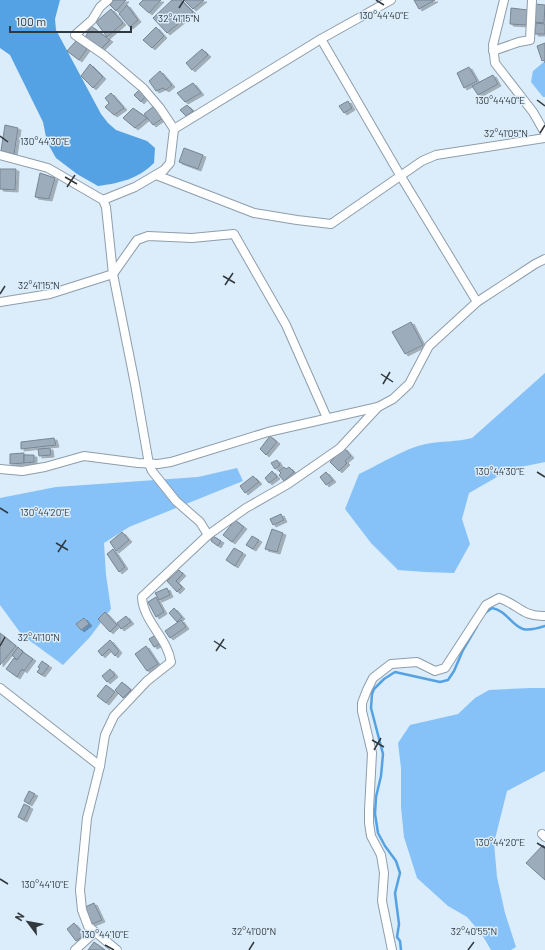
<svg xmlns="http://www.w3.org/2000/svg" width="545" height="950" font-family="Barlow,sans-serif">
  <style>
    .forest { fill: #86c2f8 }
    .water { fill: #54a2e3 }
    .lines { fill: none; stroke-linecap: round; stroke-linejoin: round }
    .stream { stroke: #54a2e3; stroke-width: 2.5 }
    .building { fill: #9dacba; stroke: #778593; filter: url(#shadow) }
    .minor-casing { stroke: #8e9dab; stroke-width: 10 }
    .minor { stroke: #fff; stroke-width: 8 }
    .ticks { fill: none; stroke: #32393e; stroke-width: 1.5 }
    .ticks-label { font-size: 10px; text-anchor: middle; fill: #32393e; stroke: #dbecfa; stroke-width: 3; stroke-linejoin: round; paint-order: stroke }
  </style>
  <defs>
    <filter id="shadow"><feDropShadow dx="3" dy="2" stdDeviation="0" flood-color="#0004"/></filter>
  </defs>
  <rect width="100%" height="100%" fill="#dbecfa"/>
  <g class="forest">
    <path d="M545,61v36h-2l-12,-15 2,-11z"/>
    <path d="M545,373v89l-34,7 -42,24 -7,26 8,25 -16,29 -29,-1 -27,-2 -27,-27 -26,-34 14,-35c20,-9 46,-26 67,-30 15,-3 31,-2 46,-6z"/>
    <path d="M237,468l6,13 -114,46 -25,16 2,32 5,34 -21,28 -27,28 -41,-30 -22,-30v-107l56,-11 142,-10z"/>
    <path d="M530,688h15v83l-38,20 -13,52 3,34 8,36 11,34 -5,3h-20l-10,-17 -14,-16 -19,-11 -31,-28 -13,-41 -3,-30v-39l-3,-25 12,-18 48,-11 17,-16 14,-8z"/>
  </g>
  <path class="water" d="M0,0h60l-5,19 1,11 45,84 7,9 8,7 31,11 8,7 -1,15c-16,16 -34,20 -56,23l-21,-12 -21,-16 -9,-16 -4,-20 -33,-67 -10,-7z"/>
  <g class="lines">
    <g class="stream">
      <path d="M485,613l7,-5c15,3 19,17 31,21 7,2 16,-1 22,-3"/>
      <path d="M401,950l-1,-9 -3,-4 2,-13 -4,-31 5,-20 -4,-12 -11,-15 -7,-13 -3,-19 1,-17 5,-21 2,-22 -12,-46 1,-14 2,-5 10,-10 11,-7 45,10 8,-2 6,-9 9,-21 14,-24"/>
    </g>
  </g>
  <g class="building">
    <path d="M114,0h12l-10,11 -6,-6z"/>
    <path d="M143,0h18l-12,13 -10,-9z"/>
    <path d="M172,0h9l12,12 -26,21 -14,-15z"/>
    <path d="M184,0h20l-11,9z"/>
    <path d="M414,0h21l-16,9z"/>
    <path d="M535,4l10,1 -1,18 -10,-1z"/>
    <path d="M127,5l11,15 -8,7 -11,-13z"/>
    <path d="M511,8l17,2 -2,15 -16,-1z"/>
    <path d="M111,9l12,14 -16,14 -11,-15z"/>
    <path d="M536,23l9,1v10h-10z"/>
    <path d="M91,26l19,14 -9,9 -16,-11z"/>
    <path d="M156,27l8,9 -12,12 -9,-8z"/>
    <path d="M76,41l11,8 -8,11 -12,-9z"/>
    <path d="M545,43v17l-3,1 -5,-15z"/>
    <path d="M202,49l6,6 -16,15 -6,-7z"/>
    <path d="M90,64l13,13 -10,11 -12,-12z"/>
    <path d="M469,67l8,14 -13,7 -7,-15z"/>
    <path d="M160,71l12,14 -6,5 -3,-2 -7,3 -7,-10z"/>
    <path d="M493,75l5,9 -20,11 -6,-9z"/>
    <path d="M193,83l8,10 -16,9 -8,-9z"/>
    <path d="M139,90l7,6 -5,6 -7,-7z"/>
    <path d="M111,93l13,15 -10,7 -9,-8 4,-4 -4,-5z"/>
    <path d="M348,101l4,7 -8,5 -5,-7z"/>
    <path d="M187,105l6,6 -7,5 -6,-6z"/>
    <path d="M154,106l9,12 -10,7 -9,-11z"/>
    <path d="M133,108l14,10 -12,10 -12,-10z"/>
    <path d="M5,125l13,3 -4,26 -13,-3z"/>
    <path d="M184,148l19,7 -5,14 -19,-7z"/>
    <path d="M0,169h16l-1,21 -15,-1z"/>
    <path d="M40,173l15,5 -6,21 -14,-2z"/>
    <path d="M411,322l12,23 -18,9 -13,-22z"/>
    <path d="M270,436l7,6 -11,13 -6,-6z"/>
    <path d="M54,438l2,7 -35,4v-7z"/>
    <path d="M50,448l1,7 -12,1 -1,-7z"/>
    <path d="M344,448l7,8 -6,5 2,2 -8,8 -9,-9z"/>
    <path d="M24,453v10l-14,1v-10z"/>
    <path d="M24,455h10v7l-10,1z"/>
    <path d="M277,460l3,5 -5,4 -4,-6z"/>
    <path d="M284,467l2,2 3,-2 5,5 -10,9 -5,-6 2,-2 -2,-2z"/>
    <path d="M272,471l5,6 -8,6 -4,-5z"/>
    <path d="M326,472l7,8 -7,5 -6,-8z"/>
    <path d="M253,476l6,6 -14,11 -5,-7z"/>
    <path d="M281,514l3,6 -11,5 -3,-6z"/>
    <path d="M235,520l9,7 -12,15 -9,-7z"/>
    <path d="M272,529l11,4 -6,19 -12,-3z"/>
    <path d="M122,532l7,8 -13,11 -6,-9z"/>
    <path d="M213,536l8,5 -3,5 -7,-5z"/>
    <path d="M252,536l7,4 -6,9 -7,-4z"/>
    <path d="M234,548l9,5 -8,13 -9,-6z"/>
    <path d="M113,549l12,18 -6,5 -12,-18z"/>
    <path d="M179,570l4,4 -7,7 6,6 -5,5 -10,-11z"/>
    <path d="M167,588l3,7 -11,5 -4,-7z"/>
    <path d="M156,597l8,15 -8,5 -8,-15z"/>
    <path d="M174,608l8,9 -5,5 -8,-9z"/>
    <path d="M105,612l12,13 -7,7 -12,-13z"/>
    <path d="M126,616l5,6 -10,7 -4,-6z"/>
    <path d="M84,618l5,6 -8,6 -5,-6z"/>
    <path d="M181,620l5,7 -16,11 -5,-7z"/>
    <path d="M0,633l16,13 -16,19z"/>
    <path d="M156,635l4,9 -6,3 -5,-8z"/>
    <path d="M110,640l9,11 -4,5 -6,-7 -7,7 -4,-5z"/>
    <path d="M146,646l12,18 -11,7 -12,-17z"/>
    <path d="M18,647l5,5 -6,8 -5,-5z"/>
    <path d="M23,652l10,7 -9,12 -2,-2 -5,8 -11,-8 8,-11 3,2z"/>
    <path d="M42,661l7,5 -7,9 -5,-3 3,-4 -2,-1z"/>
    <path d="M110,669l5,6 -8,7 -5,-6z"/>
    <path d="M122,682l9,8 -8,8 -8,-8z"/>
    <path d="M106,685l9,7 -9,11 -9,-7z"/>
    <path d="M29,791l6,3 -6,10 -5,-3z"/>
    <path d="M24,804l6,3 -6,13 -6,-3z"/>
    <path d="M543,845l2,2v33l-19,-17z"/>
    <path d="M94,903l8,17 -10,4 -7,-17z"/>
    <path d="M74,923l10,12 -8,6 -9,-12z"/>
    <path d="M94,942l11,8h-17z"/>
  </g>
  <g class="lines">
    <g class="minor-casing">
      <g id="minor">
        <path d="M504,0l-11,45 2,18 38,49 12,21"/>
        <path d="M321,39l79,136 77,127"/>
        <path d="M493,51l26,-9 11,-2 2,-40"/>
        <path d="M174,129l147,-90 70,-39"/>
        <path d="M0,155l48,13 55,32 3,7 7,67 22,110 14,80 3,7 24,30 24,21 8,13"/>
        <path d="M156,175l98,38 43,7 34,4 91,-63 14,-6 109,-17"/>
        <path d="M103,200l32,-13 29,-17 6,-7 4,-34 -14,-21 -17,-20 -39,-33 -29,-20 17,-15 8,-13 8,-7"/>
        <path d="M0,302l50,-8 63,-20 24,-34 11,-4 44,2 42,-4 52,91 41,93"/>
        <path d="M0,469l22,2 23,-4 39,-11 54,7 20,1 13,-2 97,-30 110,-25 15,-8 16,-15 20,-38 48,-44 58,-38 10,-5"/>
        <path d="M0,688l100,78"/>
        <path d="M542,834l3,3"/>
        <path d="M75,950l20,-18"/>
        <path d="M117,950l-29,-24 -6,-16 -2,-20 7,-72 13,-52 5,-31 9,-19 33,-35 24,-19c-4,-25 -28,-41 -29,-65l66,-62 38,-27 42,-24 52,-36 38,-41"/>
        <path d="M392,950l-10,-49 2,-28 -3,-18 -10,-19 -2,-13v-13l3,-57 -10,-42v-8l5,-13 6,-12 18,-14 26,-2 18,9 10,-3 41,-63 13,-7c19,6 23,19 46,18"/>
      </g>
    </g>
    <use href="#minor" class="minor"/>
  </g>
  <path class="ticks" d="M376,0l8,5M179,8l5,-8M537,100l8,6M540,133l5,-8M0,136l8,6M65,177l12,7M67,187l8,-12M223,276l12,7M225,285l8,-12M0,294l5,-8M381,374l12,8M383,384l7,-12M537,472l8,5M0,508l8,5M56,543l12,7M58,552l8,-12M214,641l12,8M0,646l5,-9M216,651l8,-12M372,740l12,7M374,750l7,-12M537,843l8,5M0,879l8,5M105,945l9,5M249,950l5,-8M468,950l6,-8"/>
  <g class="ticks-label">
    <text x="384" y="19">130°44'40"E</text>
    <text x="179" y="22">32°41'15"N</text>
    <text x="500" y="104">130°44'40"E</text>
    <text x="506" y="137">32°41'05"N</text>
    <text x="45" y="145">130°44'30"E</text>
    <text x="39" y="289">32°41'15"N</text>
    <text x="500" y="475">130°44'30"E</text>
    <text x="45" y="516">130°44'20"E</text>
    <text x="39" y="641">32°41'10"N</text>
    <text x="500" y="846">130°44'20"E</text>
    <text x="45" y="888">130°44'10"E</text>
    <text x="254" y="935">32°41'00"N</text>
    <text x="474" y="935">32°40'55"N</text>
    <text x="105" y="938">130°44'10"E</text>
  </g>
  <g transform="translate(28 922) rotate(302)" stroke="#dbecfa" stroke-width="3" paint-order="stroke">
  <path d="M0-3L7 15L0 10L-7 15Z" fill="#32393e"/>
  <text y="-6" font-size="11" font-weight="bold" text-anchor="middle" fill="#32393e">N</text>
  </g>
  <path d="M10 26v6h121v-6" fill="none" stroke="#32393e" stroke-width="2"/>
  <text x="16" y="26" font-size="12" fill="#32393e" stroke="#dbecfa" stroke-width="3" paint-order="stroke">100 m</text>
</svg>
